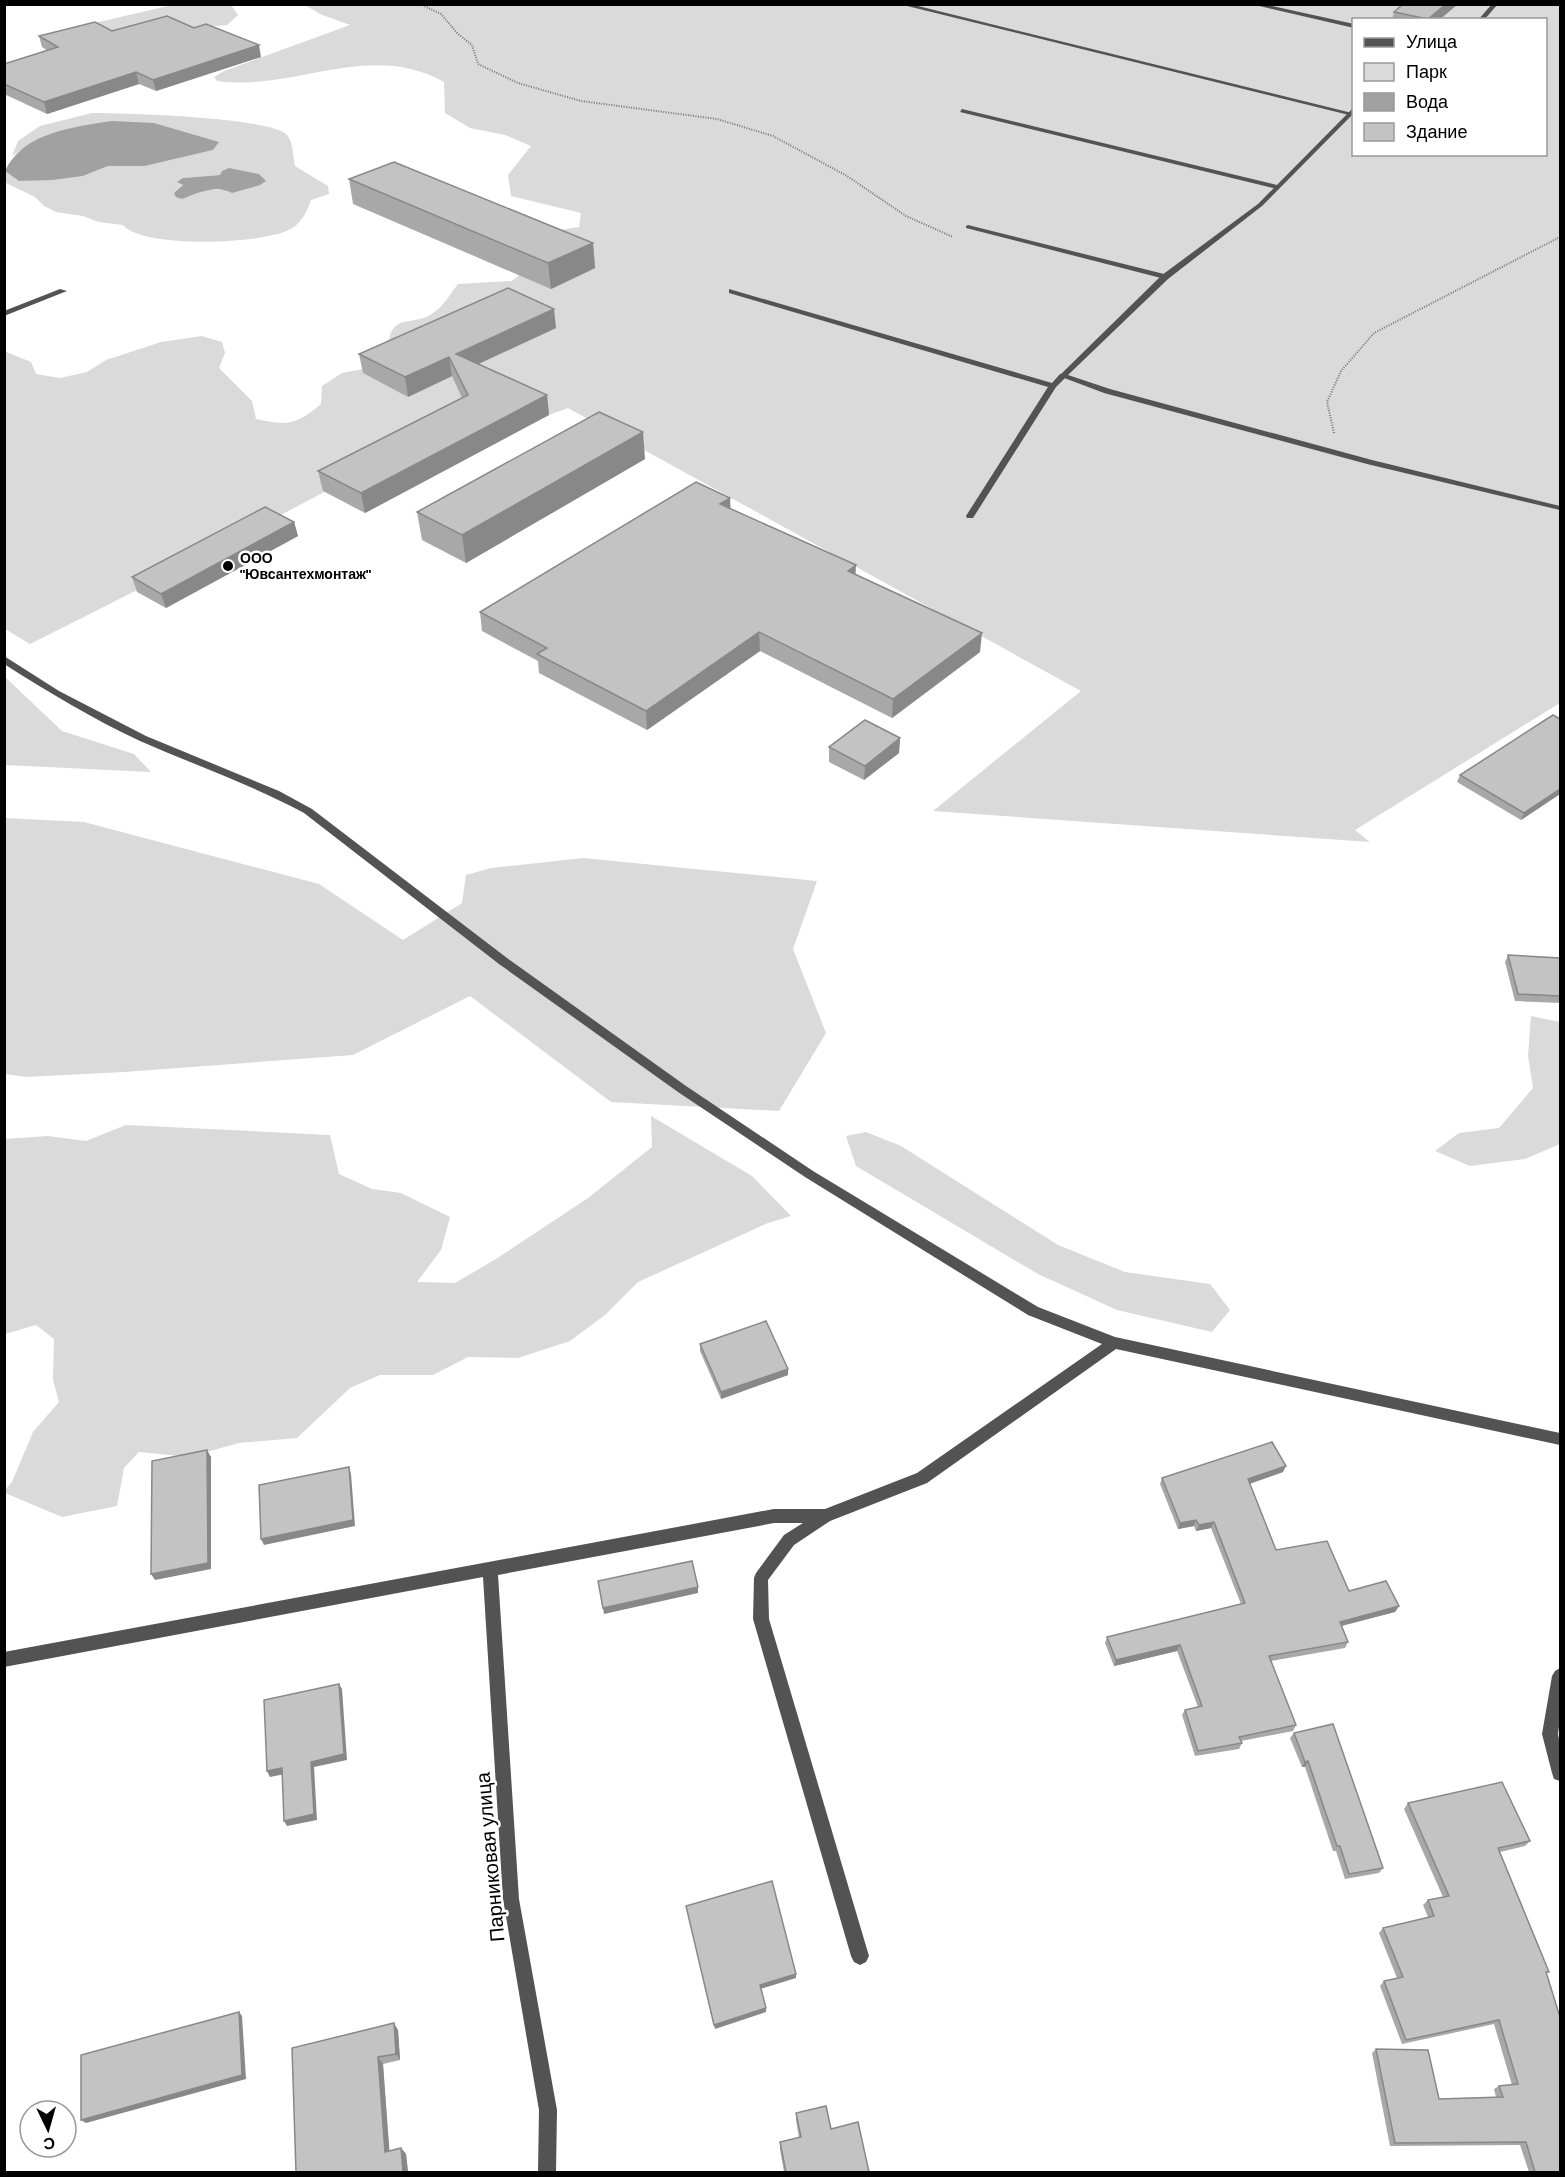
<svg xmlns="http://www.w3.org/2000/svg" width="1565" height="2177" font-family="Barlow,sans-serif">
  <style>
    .green { fill: #dadada; fill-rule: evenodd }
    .water { fill: #a1a1a1 }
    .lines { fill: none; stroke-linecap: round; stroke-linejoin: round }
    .path { stroke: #757575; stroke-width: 2; stroke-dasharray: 1 1.5; stroke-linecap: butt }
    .lane { fill: #535353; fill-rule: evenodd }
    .street { fill: #535353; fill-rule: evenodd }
    .wall { fill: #a8a8a8 }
    .shaded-wall { fill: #888 }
    .building { fill: #c3c3c3; stroke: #888; stroke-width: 1.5 }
    .poi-dot { fill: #000; stroke: #fff; stroke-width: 2 }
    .labels { text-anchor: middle; stroke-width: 5; stroke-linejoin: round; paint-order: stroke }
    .far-poi-label { font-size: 14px; font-weight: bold; fill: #000; stroke: #fff; text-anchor: start }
    .near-street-label { font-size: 20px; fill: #000; stroke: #fff }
  </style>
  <rect width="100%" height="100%" fill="#fff"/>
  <g class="green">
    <path d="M172,5h59l7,10 -11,10 -115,11 -26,-11z"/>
    <path d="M305,5h1255v698l-205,127 15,12 -437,-31 148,-120 -513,-283 -19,7 -42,-19c-159,82 -316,169 -477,248l-25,-15 -1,-278 27,11 5,12 24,4 27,-6 19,-12 55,-18 41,-6 20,6 3,11 -6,15 33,33 4,18c32,7 40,6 65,-15l1,-18 20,-13 26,-5 21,-18c-1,-39 23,-22 44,-37 10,-6 18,-20 25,-29l54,-3 7,-6 -3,-33 19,-8 44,-7 2,-14 -70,-17 -3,-21 23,-29 -26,-11 -35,-7 -25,-15 -1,-31c-75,-42 -150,10 -227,-1l-3,-4 10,-6 126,-46 -30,-11zM1354,20h192v134h-192z"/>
    <path d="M92,113c29,0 180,4 195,22 6,6 6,22 8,31l33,20 1,8 -18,6c-3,10 -9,21 -17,27 -24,18 -152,22 -171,-2l-24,-3 -16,-6 -27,-4 -12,-6 -9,-9 -29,-14 -1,-12 14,10 64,-5 25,-10h37l68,-16 -179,-8 -22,14 6,-15 22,-15zM222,171l4,19h-20l-24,9 -8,-6 7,-4 2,-11 37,-3z"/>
    <path d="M4,676l58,55 72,23 17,18 -146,-7z"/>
    <path d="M5,818l79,4 235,62 84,56 59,-37 4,-28 25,-7 92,-10 234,23 -24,68 33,84 -47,78 -168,-9 -141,-106 -117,59 -229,17 -98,5 -21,-3z"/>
    <path d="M1531,1016l29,6v122l-35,15 -55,7 -35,-15 24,-18 40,-5 34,-40 -5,-32z"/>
    <path d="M651,1116l101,60 39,40 -23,7 -130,59 -33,33 -35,26 -52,17 -50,-1 -35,18h-53l-30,13 -53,50 -58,5 -50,14 -50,-5 -15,16 -7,38 -55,11 -57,-24v-3l7,-8 21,-50 26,-30 -6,-22 1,-41 -18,-14 -31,9v-195l43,-3 38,5 40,-16 204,10 9,39 33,15 29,4 49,24 -9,33 -24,32 38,1 41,-24 92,-61 64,-51z"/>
    <path d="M866,1132l35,14 157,99 67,27 85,12 20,26 -18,22 -95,-22 -79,-36 -182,-108 -10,-30z"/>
  </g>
  <g class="water">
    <path d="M112,121l42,2 65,19 -6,8 -68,16h-37l-25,10 -31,4 -33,1 -14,-10c18,-39 69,-44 107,-50z"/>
    <path d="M229,168l30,6 7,7 -6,4 -28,8c-16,-9 -34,0 -50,6l-6,-2 -2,-4 9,-8 -6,-3 6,-4 37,-3 2,-4z"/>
  </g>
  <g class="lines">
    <g class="path">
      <path d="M420,4l21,10 17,20 14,11 6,19 40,19 63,18 136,18 56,17 74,40 59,40 47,21"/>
      <path d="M1334,433l-7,-31 14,-31 33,-38 186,-96"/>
    </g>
    <g class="lane">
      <path d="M899,4h11l442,109 -3,2z"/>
      <path d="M1251,4h12l91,20v4z"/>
      <path d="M962,109l315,76 3,2 -3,2 -317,-77z"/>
      <path d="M968,225l200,50 1,2 -4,2 -199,-51v-2z"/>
      <path d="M60,289l7,2 -63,25v-5z"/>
      <path d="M729,289l323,94 8,-9 7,2 -11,11 -83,131h-6l-1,-2 82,-129 -319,-94z"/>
      <path d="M825,1509l5,2 2,5 -2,5 -36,24 -26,35 1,39 100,337 -3,6 -6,3 -6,-3 -3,-6 -98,-337 1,-41 2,-5 28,-38z"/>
      <path d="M1560,1668v51l-2,15 2,10v37l-6,-2 -2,-6 -10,-39 10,-58 3,-5z"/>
    </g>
    <g class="street">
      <path d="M1492,4h6l-14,16h-6z"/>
      <path d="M1354,107v6l-92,93 -94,73 -100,96 42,14 262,71 188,46v4l-193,-46 -263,-71 -45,-17 103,-101 96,-71z"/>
      <path d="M4,656l55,35 87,45 133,55 33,18 195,149 179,128 127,85 225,136 77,30 445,96v12l-444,-96 -189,134 -102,40h-51l-276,52 21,324 38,211 -1,62h-18l1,-62 -36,-211 -20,-322 -479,90v-15l770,-143h51l92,-36 185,-129 -74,-29 -223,-138 -127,-85 -179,-128 -195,-151c-52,-28 -109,-48 -164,-72 -47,-22 -92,-49 -136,-77z"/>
    </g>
  </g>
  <g class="wall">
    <path d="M1403,4h55l-19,16h-47l2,-8z"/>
    <path d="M194,28l67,29 -105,34 -17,-7 -92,30 -43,-20v-30l44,-13 -6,-4 -3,-11 73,-5z"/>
    <path d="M349,179l244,64 2,25 -44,21 -198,-85z"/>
    <path d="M556,328l-78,36 69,31 2,20 -184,98 -42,-22 -5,-20 144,-73 -10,-22 -44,21 -45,-24 -4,-19z"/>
    <path d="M645,459l-179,104 -44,-23 -5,-28z"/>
    <path d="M731,509l125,65 124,78 -88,66 -132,-67 -113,79 -108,-57 -1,-12 -56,-30 -2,-19z"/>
    <path d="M294,522l4,14 -132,72 -29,-16 -5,-15z"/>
    <path d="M1560,719v75l-39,26 -64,-38 3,-7z"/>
    <path d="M900,738l-1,15 -35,27 -35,-18v-15z"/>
    <path d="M1508,955l52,3v45l-45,-2 -10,-39z"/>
    <path d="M700,1344l88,31 -67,24 -21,-48z"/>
    <path d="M1283,1472l-33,12 26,66 73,41 50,15 -4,6 -53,14 6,16 -3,6 -74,13 25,64 -3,6 -52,10 1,2 -3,6 -44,7 -13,-41 3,-5 13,-3 -21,-56 -63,15 -9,-23 2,-6 134,-33 -30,-76 -15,3 -2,-5 -16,3 -18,-45 2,-6z"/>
    <path d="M1294,1733l89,135 -4,5 -34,6 -9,-28h-3l-28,-84h-3l-12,-29z"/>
    <path d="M1408,1803l122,38 -5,5 -25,6 49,120 -3,1 14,199h-31l-9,-27 -130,1 -18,-93 4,-4 63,50 57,-2 -2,-8 5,-3 13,-1 -18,-61 -92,20 -22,-58 4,-5 13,-3 -18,-45 4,-5 45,-11 -5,-12 5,-5 15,-3 -39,-88z"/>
    <path d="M398,2030l2,30 -17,4 6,87 12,-3 5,6 2,18h-112z"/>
    <path d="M796,2113l35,16 38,43h-85l-4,-23v-7l19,-4 -3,-18z"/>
  </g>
  <g class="shaded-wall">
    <path d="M1446,4h12l-19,16h-11z"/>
    <path d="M259,45l2,12 -105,34 -3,-11z"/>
    <path d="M136,72l3,12 -92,30 -3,-12z"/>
    <path d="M593,243l2,25 -44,21 -3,-26z"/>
    <path d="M554,309l2,19 -97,45 -3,-19z"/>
    <path d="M449,357l3,19 -44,21 -3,-20z"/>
    <path d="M547,395l2,20 -184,98 -4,-20z"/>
    <path d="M643,432l2,27 -179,104 -4,-28z"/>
    <path d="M730,498l1,18 -11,-12z"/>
    <path d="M294,522l4,14 -132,72 -5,-14z"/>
    <path d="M856,565l-1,19 -7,-13z"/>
    <path d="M759,632l1,19 -113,79 -1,-19z"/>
    <path d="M982,633l-2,19 -88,66 1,-19z"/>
    <path d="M900,738l-1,15 -35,27 1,-14z"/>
    <path d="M1560,789v5l-39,26 3,-7z"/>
    <path d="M788,1369v6l-67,24v-7z"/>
    <path d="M207,1450l4,7v112l-56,11 -4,-6z"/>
    <path d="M1286,1466l-3,6 -38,13 3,-6z"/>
    <path d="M349,1467l2,7 4,52 -91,19 -3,-6z"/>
    <path d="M1196,1520l-2,6 -16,3 2,-6z"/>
    <path d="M1214,1522l-3,6 -15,3 3,-6z"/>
    <path d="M698,1587v6l-94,21 -1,-6z"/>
    <path d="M1399,1606l-4,6 -59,15 4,-5z"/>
    <path d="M1180,1645l-3,6 -63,15 2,-6z"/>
    <path d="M339,1684l3,5 5,71 -33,7 3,53 -30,6 -3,-5 27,-59z"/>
    <path d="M1308,1761l-3,6h-3l3,-5z"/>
    <path d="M282,1768l3,6 -15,3 -3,-6z"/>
    <path d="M796,1974v4l-36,11v-4z"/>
    <path d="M766,2008v4l-51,17 -1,-4z"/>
    <path d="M239,2012l3,4 4,63 -160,44 -5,-3z"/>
    <path d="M394,2023l4,7 2,30 -4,-6z"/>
    <path d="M378,2057l5,7 7,94 -5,-6z"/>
    <path d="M401,2148l5,6 2,18h-5z"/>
  </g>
  <g class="building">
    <path d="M1403,4h43l-18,15 -34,-7z"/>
    <path d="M167,16l27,12 12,-4 53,21 -106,35 -17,-8 -92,30 -40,-18v-20l54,-17 -19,-11 56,-14 17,9z"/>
    <path d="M394,162l199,81 -45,20 -199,-84z"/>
    <path d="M508,288l46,21 -98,45 91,41 -186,98 -43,-22 150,-76 -19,-38 -44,20 -46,-23z"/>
    <path d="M599,412l44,20 -181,103 -45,-23z"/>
    <path d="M696,482l34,16 -10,6 136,61 -8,6 134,62 -89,66 -134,-67 -113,79 -109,-57 10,-6 -67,-36z"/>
    <path d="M265,507l29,15 -133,72 -29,-17z"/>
    <path d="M1553,715l7,4v70l-36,24 -64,-38z"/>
    <path d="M865,720l35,18 -35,28 -36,-19z"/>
    <path d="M1508,955l52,3v38l-42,-2z"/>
    <path d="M766,1321l22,48 -67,23 -21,-48z"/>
    <path d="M1272,1442l14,24 -38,13 28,71 51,-9 22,50 37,-10 13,25 -59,16 8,20 -79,14 27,69 -57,12 3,6 -44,8 -13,-41 17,-4 -22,-61 -64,15 -9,-23 138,-34 -31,-81 -15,3 -3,-5 -16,3 -18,-45z"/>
    <path d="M207,1450l1,113 -57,11 1,-113z"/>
    <path d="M349,1467l4,53 -92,19 -2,-54z"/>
    <path d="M692,1561l6,26 -95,21 -5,-27z"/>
    <path d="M339,1684l5,70 -33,8 3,52 -30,7 -2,-53 -15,3 -3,-71z"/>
    <path d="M1333,1724l50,144 -34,6 -9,-28h-3l-29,-85 -3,1 -11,-29z"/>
    <path d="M1502,1782l28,59 -32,7 51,124h-3l14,45v155h-25l-9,-30 -131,1 -19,-94 52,1 11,49 64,-2 -4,-11 19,-2 -19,-64 -93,20 -22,-59 19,-4 -20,-49 51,-12 -6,-16 21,-4 -41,-93z"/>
    <path d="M772,1881l24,93 -36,11 6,23 -52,17 -28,-119z"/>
    <path d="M239,2012l3,63 -161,45v-65z"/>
    <path d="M394,2023l2,31 -18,3 7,95 16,-4 2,24h-107l-4,-124z"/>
    <path d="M826,2106l5,23 27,-7 11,50h-83l-6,-30 21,-5 -5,-24z"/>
  </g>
  <circle class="poi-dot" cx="228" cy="566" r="6"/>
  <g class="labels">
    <g class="far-poi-label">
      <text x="240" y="563">ООО<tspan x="240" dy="16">"Ювсантехмонтаж"</tspan></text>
    </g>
    <g class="near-street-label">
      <text transform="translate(490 1857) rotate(-95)" y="7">Парниковая улица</text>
    </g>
  </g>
  <rect width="1565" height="2177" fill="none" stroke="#000000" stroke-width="12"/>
  <rect x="1352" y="18" width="195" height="138" fill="#ffffff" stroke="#999999" stroke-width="1.5"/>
  <rect x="1364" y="38" width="30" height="9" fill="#535353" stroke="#999999" stroke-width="1.5"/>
  <text x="1406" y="48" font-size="18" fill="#000000">Улица</text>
  <rect x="1364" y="63" width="30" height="18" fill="#dadada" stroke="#999999" stroke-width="1.5"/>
  <text x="1406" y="78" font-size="18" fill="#000000">Парк</text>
  <rect x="1364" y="93" width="30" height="18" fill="#a1a1a1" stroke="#999999" stroke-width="1.5"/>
  <text x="1406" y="108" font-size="18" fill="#000000">Вода</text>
  <rect x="1364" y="123" width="30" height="18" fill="#c3c3c3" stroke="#999999" stroke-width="1.5"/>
  <text x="1406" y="138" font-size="18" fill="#000000">Здание</text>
  <g transform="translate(48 2129) rotate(175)"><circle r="28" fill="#ffffff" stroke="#999999" stroke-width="1.5"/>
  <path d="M0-4.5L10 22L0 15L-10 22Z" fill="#000000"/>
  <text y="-9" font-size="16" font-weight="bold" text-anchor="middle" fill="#000000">С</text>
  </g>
</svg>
